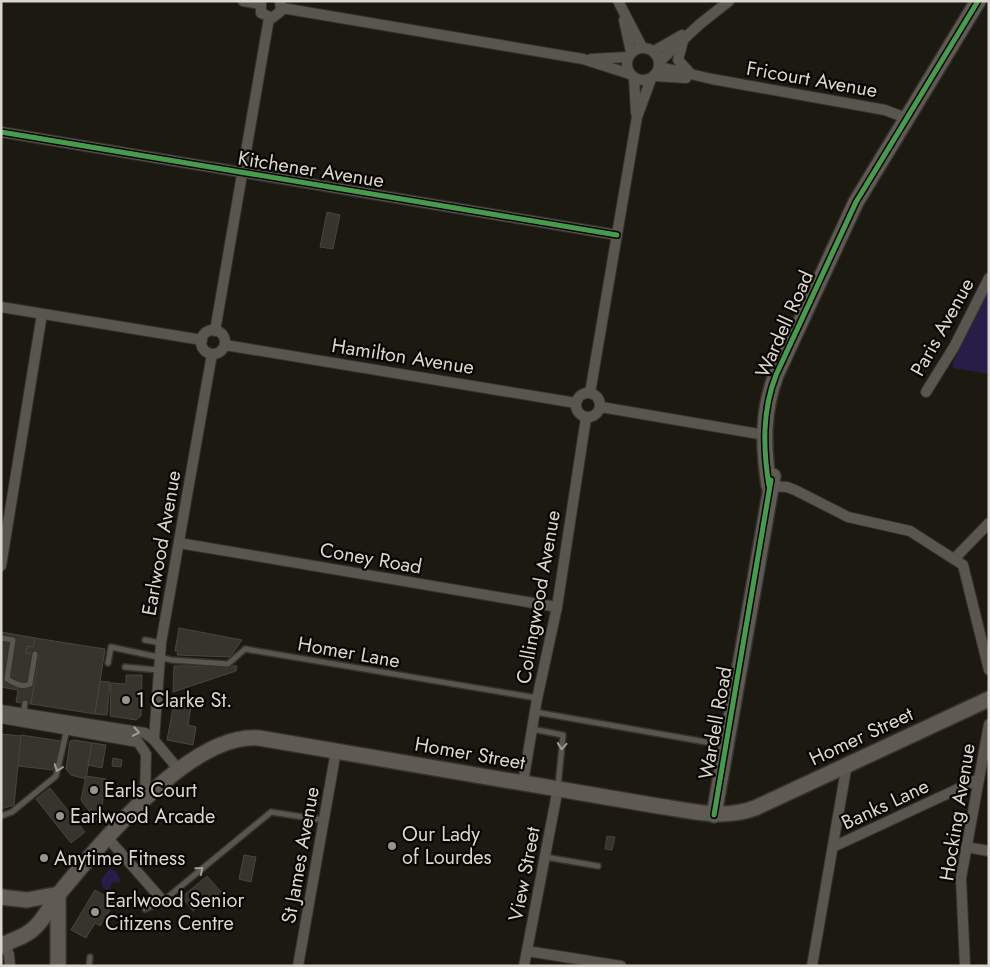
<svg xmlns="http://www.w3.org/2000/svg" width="990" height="967" font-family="Jost,sans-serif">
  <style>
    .green { fill: #261e48 }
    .building { fill: #37342e; stroke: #48453e }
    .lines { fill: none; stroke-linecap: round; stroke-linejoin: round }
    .lane-casing { stroke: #35322d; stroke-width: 8 }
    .street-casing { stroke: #35322d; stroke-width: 12 }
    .secondary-casing { stroke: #35322d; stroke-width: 18 }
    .lane { stroke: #595650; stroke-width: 5 }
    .street { stroke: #595650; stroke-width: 10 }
    .secondary { stroke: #5f5a52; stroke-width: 15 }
    .cycleway-casing { stroke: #080602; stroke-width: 8 }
    .cycleway { stroke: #469c4c; stroke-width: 5 }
    .oneway { stroke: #a19d95 }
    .poi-dot { fill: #99948c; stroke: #080602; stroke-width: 2 }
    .labels { text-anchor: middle; stroke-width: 4.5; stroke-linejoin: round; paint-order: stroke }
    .street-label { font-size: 20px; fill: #dcd7ce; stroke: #080602 }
    .poi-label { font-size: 20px; fill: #dcd7ce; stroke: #080602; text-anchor: start }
  </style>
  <rect width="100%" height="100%" fill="#1c1911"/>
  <g class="green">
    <path d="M989,285v89l-35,-6 -2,-3z"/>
    <path d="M109,869l7,2 5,11 -9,1 -2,4 1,2 -3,2 -5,-3 -2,-8z"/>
  </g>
  <g class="building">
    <path d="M327,212l13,3 -7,34 -13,-2z"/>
    <path d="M179,628l63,12 -12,17 -53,-2 1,-4h-3z"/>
    <path d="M1,632l34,6 -2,9 -6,-1 -1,7 13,2 -8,49 -15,-2 2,-12 -17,-3z"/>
    <path d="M35,638l70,11 -10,65 -64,-10 8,-49 -13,-2 1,-7 6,1z"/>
    <path d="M174,666h63l-1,5 -63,21z"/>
    <path d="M126,675h16l-1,41 -5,4 -26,-4 1,-33 15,1z"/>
    <path d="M100,681l10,1 -3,33 -12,-1z"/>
    <path d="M175,697l17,3 -4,25 8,2 -3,18 -26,-5z"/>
    <path d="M1,734l20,2 -7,69 -13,4z"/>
    <path d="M21,735l40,6 -8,29 -35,-4z"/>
    <path d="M74,740l18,3 -6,36 -15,-4 -5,-6 4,-28z"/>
    <path d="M92,743l14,2 -4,23 -14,-3z"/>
    <path d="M113,758l9,2 -1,7 -9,-1z"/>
    <path d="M86,776l20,3 -6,40 -3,2 -16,-21z"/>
    <path d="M50,788l35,44 -14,11 -35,-44z"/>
    <path d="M607,836l8,1 -3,13 -7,-1z"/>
    <path d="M244,855l12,2 -5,25 -12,-3z"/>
    <path d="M207,876l14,16 -5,4 -2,-3 -21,18 -11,-14z"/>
    <path d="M95,890l20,12 -15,24 -5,-3 -9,15 -15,-8z"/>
  </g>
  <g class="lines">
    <g class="lane-casing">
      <g id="lane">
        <path d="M1,638l12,2 -6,39c8,4 14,9 23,5l5,-30"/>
        <path d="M145,640l16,3"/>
        <path d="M108,663l3,-16 61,13 56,4 17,-15 292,49"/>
        <path d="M125,667l33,3"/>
        <path d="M535,712l188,33"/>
        <path d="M23,715l2,-12"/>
        <path d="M532,729l31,6 -5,52"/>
        <path d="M1,816l11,-4 44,-36 11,-47"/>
        <path d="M545,857l53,9"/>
        <path d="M145,909l18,-8 108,-89 52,8"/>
        <path d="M89,966l1,-9"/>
      </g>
    </g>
    <g class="street-casing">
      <g id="street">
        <path d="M243,1l17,3"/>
        <path d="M261,1v12l11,5 9,-7 -1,-10"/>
        <path d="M618,1l24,46"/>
        <path d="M282,8l301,51 47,15"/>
        <path d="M624,20l7,32"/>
        <path d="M683,41l-5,19 12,13"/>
        <circle cx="643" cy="64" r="16"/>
        <path d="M654,51l28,-16"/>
        <path d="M591,59l37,-2"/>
        <path d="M660,61l40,-37 29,-23"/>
        <path d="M660,67l52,12 173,31 21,8"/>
        <path d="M655,76l31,2"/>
        <path d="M634,78l2,35"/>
        <path d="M1,132l616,103"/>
        <path d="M1,307l201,33"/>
        <circle cx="213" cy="342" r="12"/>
        <path d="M215,331l54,-313"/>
        <path d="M225,345l351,58"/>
        <path d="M926,392l28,-45 35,-69"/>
        <circle cx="588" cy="405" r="12"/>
        <path d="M590,393l47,-276 14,-38"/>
        <path d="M601,407l164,28"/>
        <path d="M769,486l18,1 8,3 53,27 62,14 53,34 26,105"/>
        <path d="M179,543l378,64"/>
        <path d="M955,558l34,-35"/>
        <path d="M1,566l41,-252"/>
        <path d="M1,710l144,23 9,7 25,30"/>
        <path d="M1,718l137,24 8,12 -1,44"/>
        <path d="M154,740l7,-97 51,-289"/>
        <path d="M523,783l14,-84 20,-92 29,-189"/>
        <path d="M106,836l57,65"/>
        <path d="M833,847l146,-68"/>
        <path d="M966,847l23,4"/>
        <path d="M5,944l4,11 1,11"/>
        <path d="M527,951l94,15"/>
        <path d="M298,966l38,-215"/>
        <path d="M524,966l34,-178"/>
        <path d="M812,966l35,-202"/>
        <path d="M965,966l-4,-88 28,-154"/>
      </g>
    </g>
    <g class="secondary-casing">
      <g id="secondary">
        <path d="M769,486c-6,-38 -7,-75 7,-111l80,-173 122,-201"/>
        <path d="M714,815l59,-339"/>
        <path d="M1,897l26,3 32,-6"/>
        <path d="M1,945c10,-4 23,-8 31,-15 13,-10 19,-27 30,-40 40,-48 129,-158 197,-152l399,68c33,5 65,14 97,2l234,-109"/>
        <path d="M58,966v-68"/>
      </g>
    </g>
    <use href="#lane" class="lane"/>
    <use href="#street" class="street"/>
    <use href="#secondary" class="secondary"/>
    <g class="cycleway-casing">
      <g id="cycleway">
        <path d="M1,132l616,103"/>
        <path d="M769,486c-6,-38 -7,-75 7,-111l80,-173 122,-201"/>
        <path d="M714,815l57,-335"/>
      </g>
    </g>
    <use href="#cycleway" class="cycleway"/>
  </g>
  <defs><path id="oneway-chevron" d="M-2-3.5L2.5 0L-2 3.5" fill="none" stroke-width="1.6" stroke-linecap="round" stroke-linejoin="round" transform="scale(1.25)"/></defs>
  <g class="oneway">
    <use href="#oneway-chevron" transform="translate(136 732) rotate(11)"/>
    <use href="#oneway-chevron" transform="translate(562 746) rotate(95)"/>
    <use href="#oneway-chevron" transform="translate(58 768) rotate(110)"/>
    <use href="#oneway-chevron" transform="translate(200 870) rotate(-39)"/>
  </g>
  <g class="poi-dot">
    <circle cx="126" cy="700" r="5"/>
    <circle cx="94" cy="790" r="5"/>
    <circle cx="60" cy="816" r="5"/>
    <circle cx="392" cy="846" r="5"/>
    <circle cx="44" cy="858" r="5"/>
    <circle cx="95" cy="912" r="5"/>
  </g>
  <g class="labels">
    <g class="street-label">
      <text transform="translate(812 79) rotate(10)" y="7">Fricourt Avenue</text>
      <text transform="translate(311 169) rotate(9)" y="7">Kitchener Avenue</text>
      <text transform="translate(784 324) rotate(-66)" y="7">Wardell Road</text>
      <text transform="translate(942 327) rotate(-61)" y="7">Paris Avenue</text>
      <text transform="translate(403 356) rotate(9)" y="7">Hamilton Avenue</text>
      <text transform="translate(161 543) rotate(-80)" y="7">Earlwood Avenue</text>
      <text transform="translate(371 558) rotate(10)" y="7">Coney Road</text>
      <text transform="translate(538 597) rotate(-80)" y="7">Collingwood Avenue</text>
      <text transform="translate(349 652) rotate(10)" y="7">Homer Lane</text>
      <text transform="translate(715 723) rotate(-80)" y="7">Wardell Road</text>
      <text transform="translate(861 736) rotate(-25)" y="7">Homer Street</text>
      <text transform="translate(470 753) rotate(10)" y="7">Homer Street</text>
      <text transform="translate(885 804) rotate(-25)" y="7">Banks Lane</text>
      <text transform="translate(957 812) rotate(-81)" y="7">Hocking Avenue</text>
      <text transform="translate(300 855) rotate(-80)" y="7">St James Avenue</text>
      <text transform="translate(524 874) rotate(-79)" y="7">View Street</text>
    </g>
    <g class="poi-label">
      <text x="136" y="707">1 Clarke St.</text>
      <text x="104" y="797">Earls Court</text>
      <text x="70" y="823">Earlwood Arcade</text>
      <text x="402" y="841">Our Lady<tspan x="402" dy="23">of Lourdes</tspan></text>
      <text x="54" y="865">Anytime Fitness</text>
      <text x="105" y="907">Earlwood Senior<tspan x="105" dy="23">Citizens Centre</tspan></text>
    </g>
  </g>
  <rect width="990" height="967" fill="none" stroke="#dcd7ce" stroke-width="5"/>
</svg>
